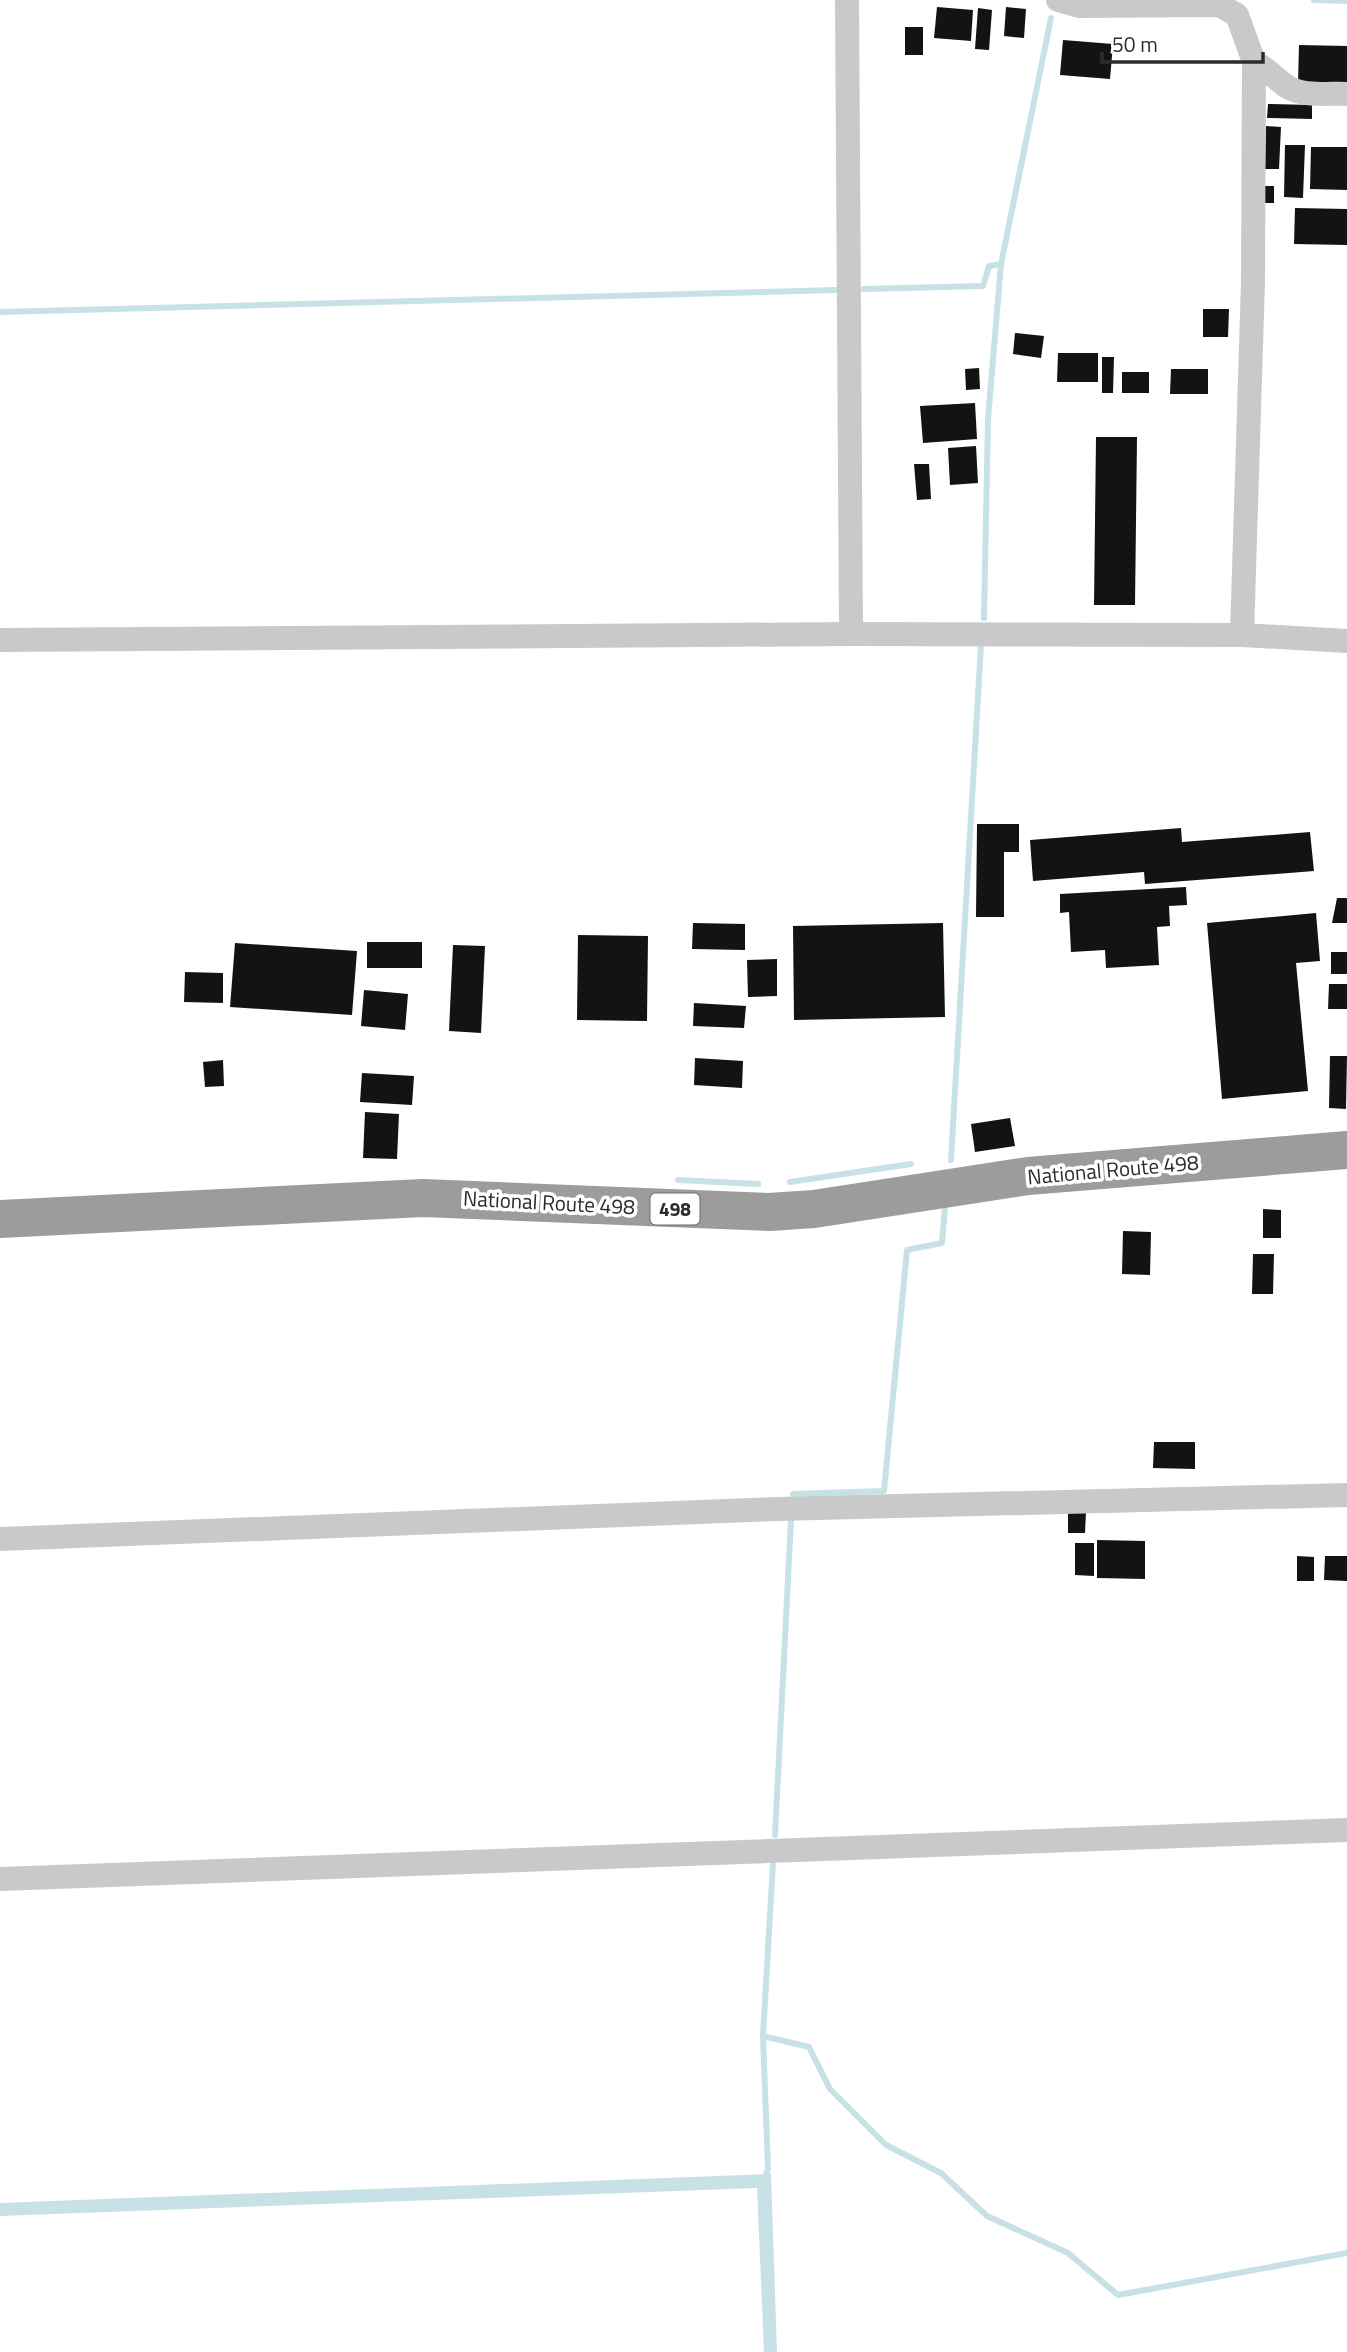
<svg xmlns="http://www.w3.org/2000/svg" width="1347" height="2352" font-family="'Titillium Web',sans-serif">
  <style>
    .water { fill: #c8e1e7 }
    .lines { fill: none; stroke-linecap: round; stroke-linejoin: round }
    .stream { stroke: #c8e1e7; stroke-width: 6 }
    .building { fill: #131313 }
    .minor { stroke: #c9c9c9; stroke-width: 24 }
    .trunk { stroke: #9c9c9c; stroke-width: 38 }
    .labels { text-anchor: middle; stroke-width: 7; stroke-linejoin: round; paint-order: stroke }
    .shield { fill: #fff; stroke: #6b6b6b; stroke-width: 2 }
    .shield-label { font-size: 19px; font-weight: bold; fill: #2c2c2c }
    .street-label { font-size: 21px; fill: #2c2c2c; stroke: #fff }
  </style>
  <rect width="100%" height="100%" fill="#fff"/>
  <path class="water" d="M771,2174l6,178h-13l-7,-164 -757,28v-13z"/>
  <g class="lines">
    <g class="stream">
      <path d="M1314,0l33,1"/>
      <path d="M864,289l119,-3 6,-20 12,-2"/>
      <path d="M0,312l837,-22"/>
      <path d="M984,618l4,-199 13,-155 50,-246"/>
      <path d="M951,1160l30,-515"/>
      <path d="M678,1180l80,4"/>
      <path d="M790,1182l121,-18"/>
      <path d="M793,1494l91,-3 23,-241 35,-7 3,-36"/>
      <path d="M775,1835l16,-315"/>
      <path d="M763,2036l46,11 21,42 56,56 55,28 46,43 81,37 50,42 229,-42"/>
      <path d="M764,2182l4,-13 -5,-133 10,-173"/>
    </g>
  </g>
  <g class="building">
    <path d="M937,7l36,3 -2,31 -37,-3z"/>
    <path d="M1006,7l20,2 -2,29 -20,-2z"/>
    <path d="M978,8l14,2 -3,40 -14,-1z"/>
    <rect x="905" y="27" width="18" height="28"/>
    <path d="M1063,40l50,4 -3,35 -50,-4z"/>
    <path d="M1299,45l48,1v38l-49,-1z"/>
    <path d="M1268,104l44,1v14l-45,-1z"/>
    <path d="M1266,126l15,1 -2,42h-14z"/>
    <path d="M1285,145h20l-2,53 -19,-1z"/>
    <path d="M1311,147h36v43l-37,-1z"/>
    <rect x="1262" y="186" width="12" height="17"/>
    <path d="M1295,208l52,1v36l-53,-1z"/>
    <path d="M1203,309h26l-1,28h-25z"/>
    <path d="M1015,333l29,3 -3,22 -28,-4z"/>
    <path d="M1058,353h40v29h-41z"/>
    <path d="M1102,357h12l-1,36h-11z"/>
    <path d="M979,368l1,21 -14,1 -1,-21z"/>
    <path d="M1171,369h37v25h-38z"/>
    <rect x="1122" y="372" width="27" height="21"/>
    <path d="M975,403l2,36 -54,4 -3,-37z"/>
    <path d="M1096,437h41l-2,168h-41z"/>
    <path d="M976,446l2,37 -28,2 -2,-37z"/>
    <path d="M914,464h15l2,35 -14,1z"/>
    <path d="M977,824h42v28h-15v65h-28z"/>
    <path d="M1181,828l1,14 128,-10 4,39 -169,13 -1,-12 -111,9 -3,-41z"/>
    <path d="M1186,887l1,18 -18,1 1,20 -13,1 2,38 -53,3 -1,-18 -34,2 -2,-40 -9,1v-19z"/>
    <path d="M1337,898h10v25h-15z"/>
    <path d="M1316,913l4,48 -24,2 12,128 -86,8 -15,-176z"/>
    <path d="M693,923l52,1v26l-53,-1z"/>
    <path d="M943,923l2,94 -151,3 -1,-94z"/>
    <path d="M578,935l70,1 -1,85 -70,-1z"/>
    <rect x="367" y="942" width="55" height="26"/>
    <path d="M235,943l122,8 -5,64 -122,-8z"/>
    <path d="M453,945l32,1 -4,87 -32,-2z"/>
    <rect x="1331" y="952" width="16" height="22"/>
    <path d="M777,959v37l-29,1 -1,-37z"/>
    <path d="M185,972l38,1v30l-39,-1z"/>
    <path d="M1329,984h18v25h-19z"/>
    <path d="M364,990l44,4 -3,36 -44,-4z"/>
    <path d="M694,1003l52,3 -2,22 -51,-2z"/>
    <path d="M1330,1056h17l-1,53 -17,-1z"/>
    <path d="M695,1058l48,3 -1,27 -48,-3z"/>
    <path d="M223,1060l1,26 -19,1 -2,-25z"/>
    <path d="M362,1073l52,3 -2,29 -52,-3z"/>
    <path d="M365,1112l34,2 -2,45 -34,-1z"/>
    <path d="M1010,1118l5,28 -40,6 -4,-28z"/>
    <path d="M1263,1209l18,1v28h-18z"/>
    <path d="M1123,1231l28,1 -1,43 -28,-1z"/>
    <path d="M1253,1254h21l-1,40h-21z"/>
    <path d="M1154,1442h41v27l-42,-1z"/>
    <path d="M1068,1512h18l-1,21h-17z"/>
    <path d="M1097,1540l48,1v38l-48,-1z"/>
    <path d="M1075,1543h19v33l-19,-1z"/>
    <path d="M1297,1556l17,1v24h-17z"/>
    <path d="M1325,1556h22v25l-23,-1z"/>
  </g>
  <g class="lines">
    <g class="minor">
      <path d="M847,0l4,634"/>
      <path d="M1058,0l21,6 140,-1 18,10 17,47 -1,220 -11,353"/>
      <path d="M1254,62c14,7 20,16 32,24 16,11 42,7 61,8"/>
      <path d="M0,640l851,-6 391,1 105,6"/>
      <path d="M0,1539l777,-30 570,-14"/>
      <path d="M0,1879l1347,-49"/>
    </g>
    <path class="trunk" d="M0,1219l423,-21 346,14 45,-3 214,-33 319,-26"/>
  </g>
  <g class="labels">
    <rect class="shield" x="650.5" y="1193.5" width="49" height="31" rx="5"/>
    <g class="shield-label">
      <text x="675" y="1216">498</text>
    </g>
    <g class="street-label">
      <text transform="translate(1113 1170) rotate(-5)" y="7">National Route 498</text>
      <text transform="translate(549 1203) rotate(3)" y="7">National Route 498</text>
    </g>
  </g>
  <path d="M1102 52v10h161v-10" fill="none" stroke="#2c2c2c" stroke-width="3.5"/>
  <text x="1112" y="52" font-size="21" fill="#2c2c2c" stroke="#ffffff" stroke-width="5" paint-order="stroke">50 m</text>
</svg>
